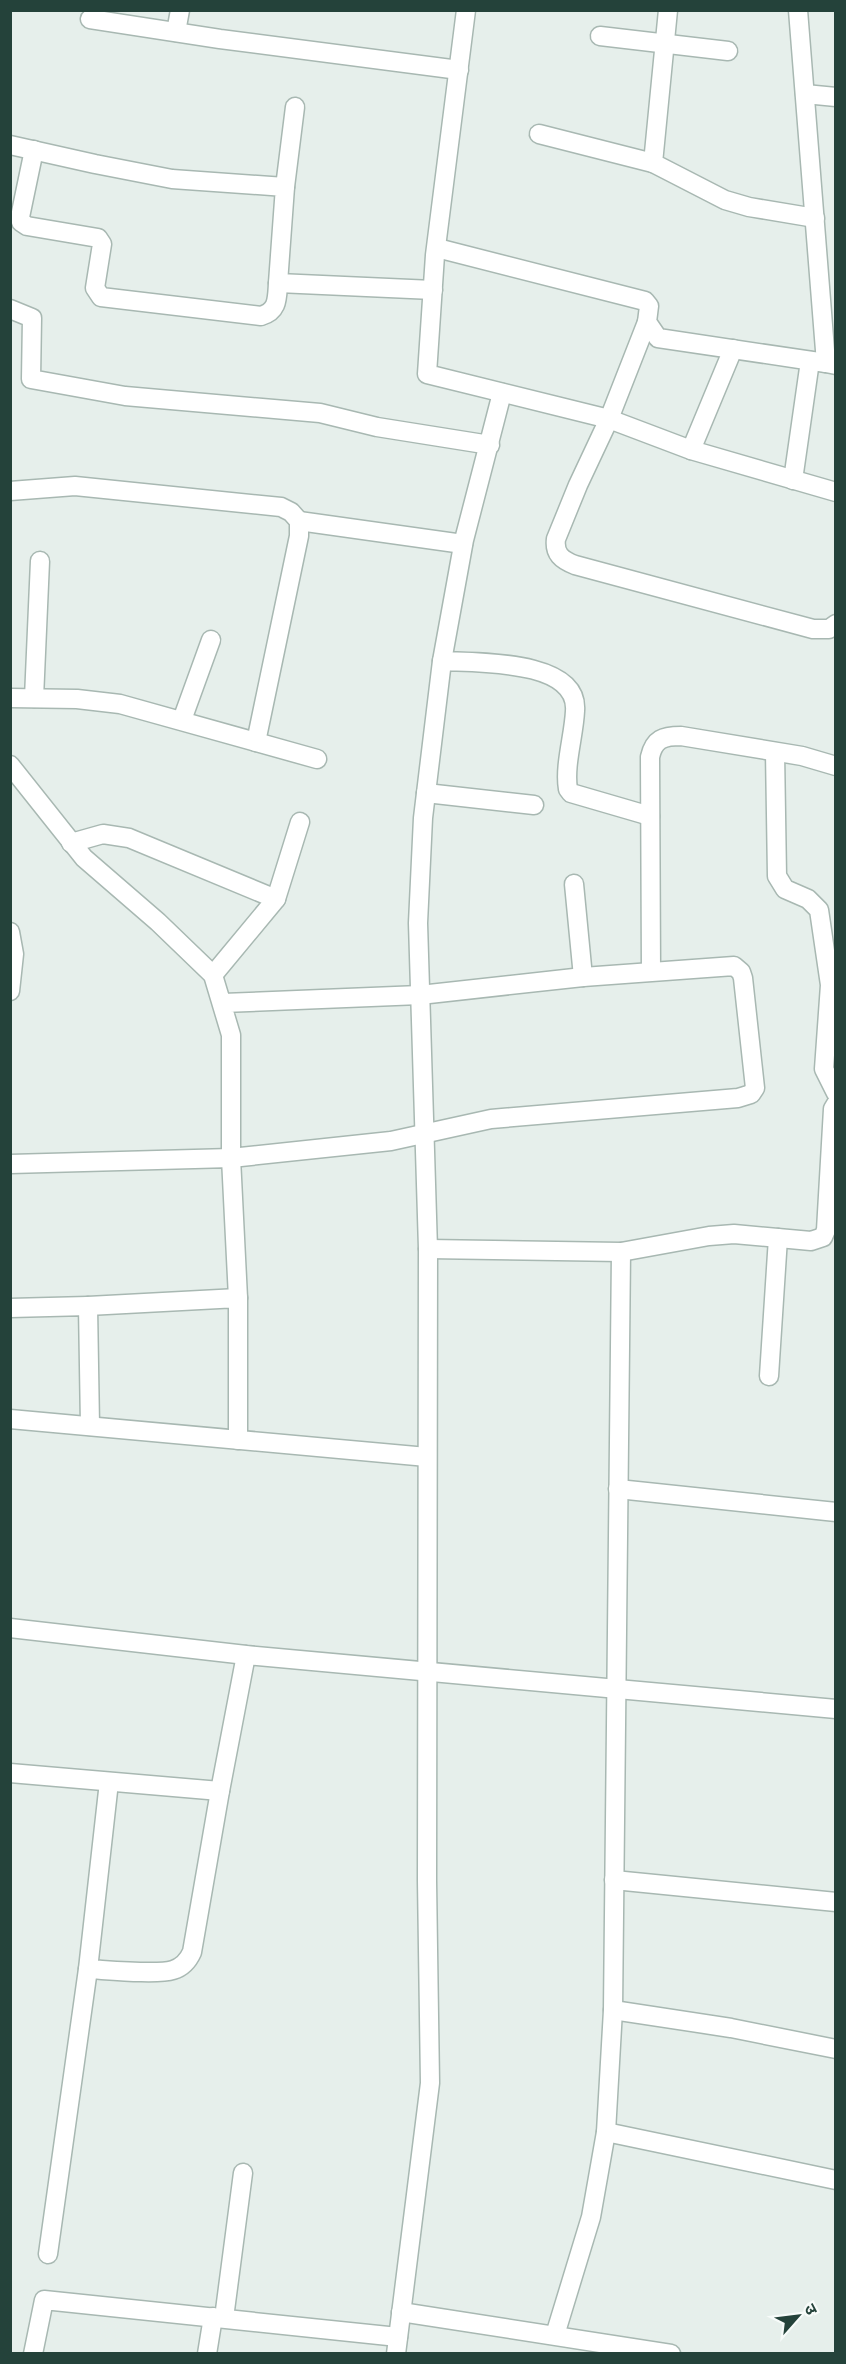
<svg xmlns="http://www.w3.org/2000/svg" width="846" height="2364" font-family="'Public Sans','Noto Sans Devanagari',sans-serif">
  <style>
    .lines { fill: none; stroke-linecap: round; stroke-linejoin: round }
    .minor-casing { stroke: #a8b8b2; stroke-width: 21 }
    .minor { stroke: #fff; stroke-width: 18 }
  </style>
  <rect width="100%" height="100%" fill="#e6efeb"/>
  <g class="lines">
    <g class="minor-casing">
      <g id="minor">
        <path d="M466,10l-31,245 -8,119 182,45 82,31 145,42"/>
        <path d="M668,10l-15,153 72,37 24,7 66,11"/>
        <path d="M798,10l28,353 10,2"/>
        <path d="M90,19l130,20 239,31"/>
        <path d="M176,32l4,-22"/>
        <path d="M600,36l128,15"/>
        <path d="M805,94l31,3"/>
        <path d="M539,134l114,29"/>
        <path d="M10,145l85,19 77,15 113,8 -7,96 155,7"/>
        <path d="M34,150l-14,67 1,5 6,4 71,12 4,6 -7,44 6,9 160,19c17,-5 16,-17 17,-33"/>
        <path d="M285,187l10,-80"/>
        <path d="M437,248l208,53 4,5 -2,16 11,16 168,25"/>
        <path d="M10,309l22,9 -1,61 94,17 195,17 57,14 113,18"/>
        <path d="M647,322l-38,97 -31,66 -22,54c-2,15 6,21 19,26l238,64h16l7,-5"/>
        <path d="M691,450l42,-101"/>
        <path d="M793,480l17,-119"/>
        <path d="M10,491l65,-5 206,21 10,5 8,9v15l-43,206"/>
        <path d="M299,521l164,23"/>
        <path d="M442,661c34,2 137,-2 133,50 -1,24 -11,55 -7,78l3,4 79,23"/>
        <path d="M10,698l67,1 43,5 197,55"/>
        <path d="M34,698l6,-137"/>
        <path d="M182,720l29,-80"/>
        <path d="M775,752l2,124 8,13 23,10 11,11 11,75 -6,84 12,24"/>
        <path d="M10,765l74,93 74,64 55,53 18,60v123l160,-17 100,-22 247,-21 13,-4 4,-6 -12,-110 -2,-6 -7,-6 -151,11 -163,18 -197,8"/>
        <path d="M426,793l108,12"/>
        <path d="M71,843l32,-9 26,4 147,61"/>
        <path d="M574,884l9,93"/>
        <path d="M10,932l4,22 -4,37"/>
        <path d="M651,971l-1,-214c4,-18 13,-21 31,-21l121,20 34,10"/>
        <path d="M213,975l63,-76 24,-77"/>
        <path d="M10,1164l221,-6 7,140"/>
        <path d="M428,1249l193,3 88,-16 25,-2 77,7 12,-4 3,-7 7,-121 3,-5"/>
        <path d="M88,1306l150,-8v142"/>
        <path d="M10,1308l78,-2 2,120"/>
        <path d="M769,1376l9,-138"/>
        <path d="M10,1419l417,38"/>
        <path d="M618,1489l218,23"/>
        <path d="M10,1628l236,27 590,54"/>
        <path d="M10,1773l210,18"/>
        <path d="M109,1782l-21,187c19,1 69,6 85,1 10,-3 15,-9 19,-18l28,-161 26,-136"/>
        <path d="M614,1880l222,22"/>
        <path d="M613,2010l118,18 105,21"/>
        <path d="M606,2132l230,48"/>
        <path d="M48,2254l40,-285"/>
        <path d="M401,2312l270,42"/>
        <path d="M224,2318l19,-145"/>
        <path d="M555,2335l36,-118 15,-85 7,-122 8,-758"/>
        <path d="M33,2354l11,-54 354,37"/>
        <path d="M207,2354l6,-37"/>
        <path d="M396,2354l34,-271 -3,-202 1,-632 -10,-326 5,-105 19,-157 22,-121 38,-147"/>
      </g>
    </g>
    <use href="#minor" class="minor"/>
  </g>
  <rect width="846" height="2364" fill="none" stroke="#24423a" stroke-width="24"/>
  <g transform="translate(798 2316) rotate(62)" stroke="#f7fbf9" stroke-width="4.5" paint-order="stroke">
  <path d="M0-4.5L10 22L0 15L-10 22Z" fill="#24423a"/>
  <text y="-9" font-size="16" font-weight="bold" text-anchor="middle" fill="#24423a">उ</text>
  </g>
</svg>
